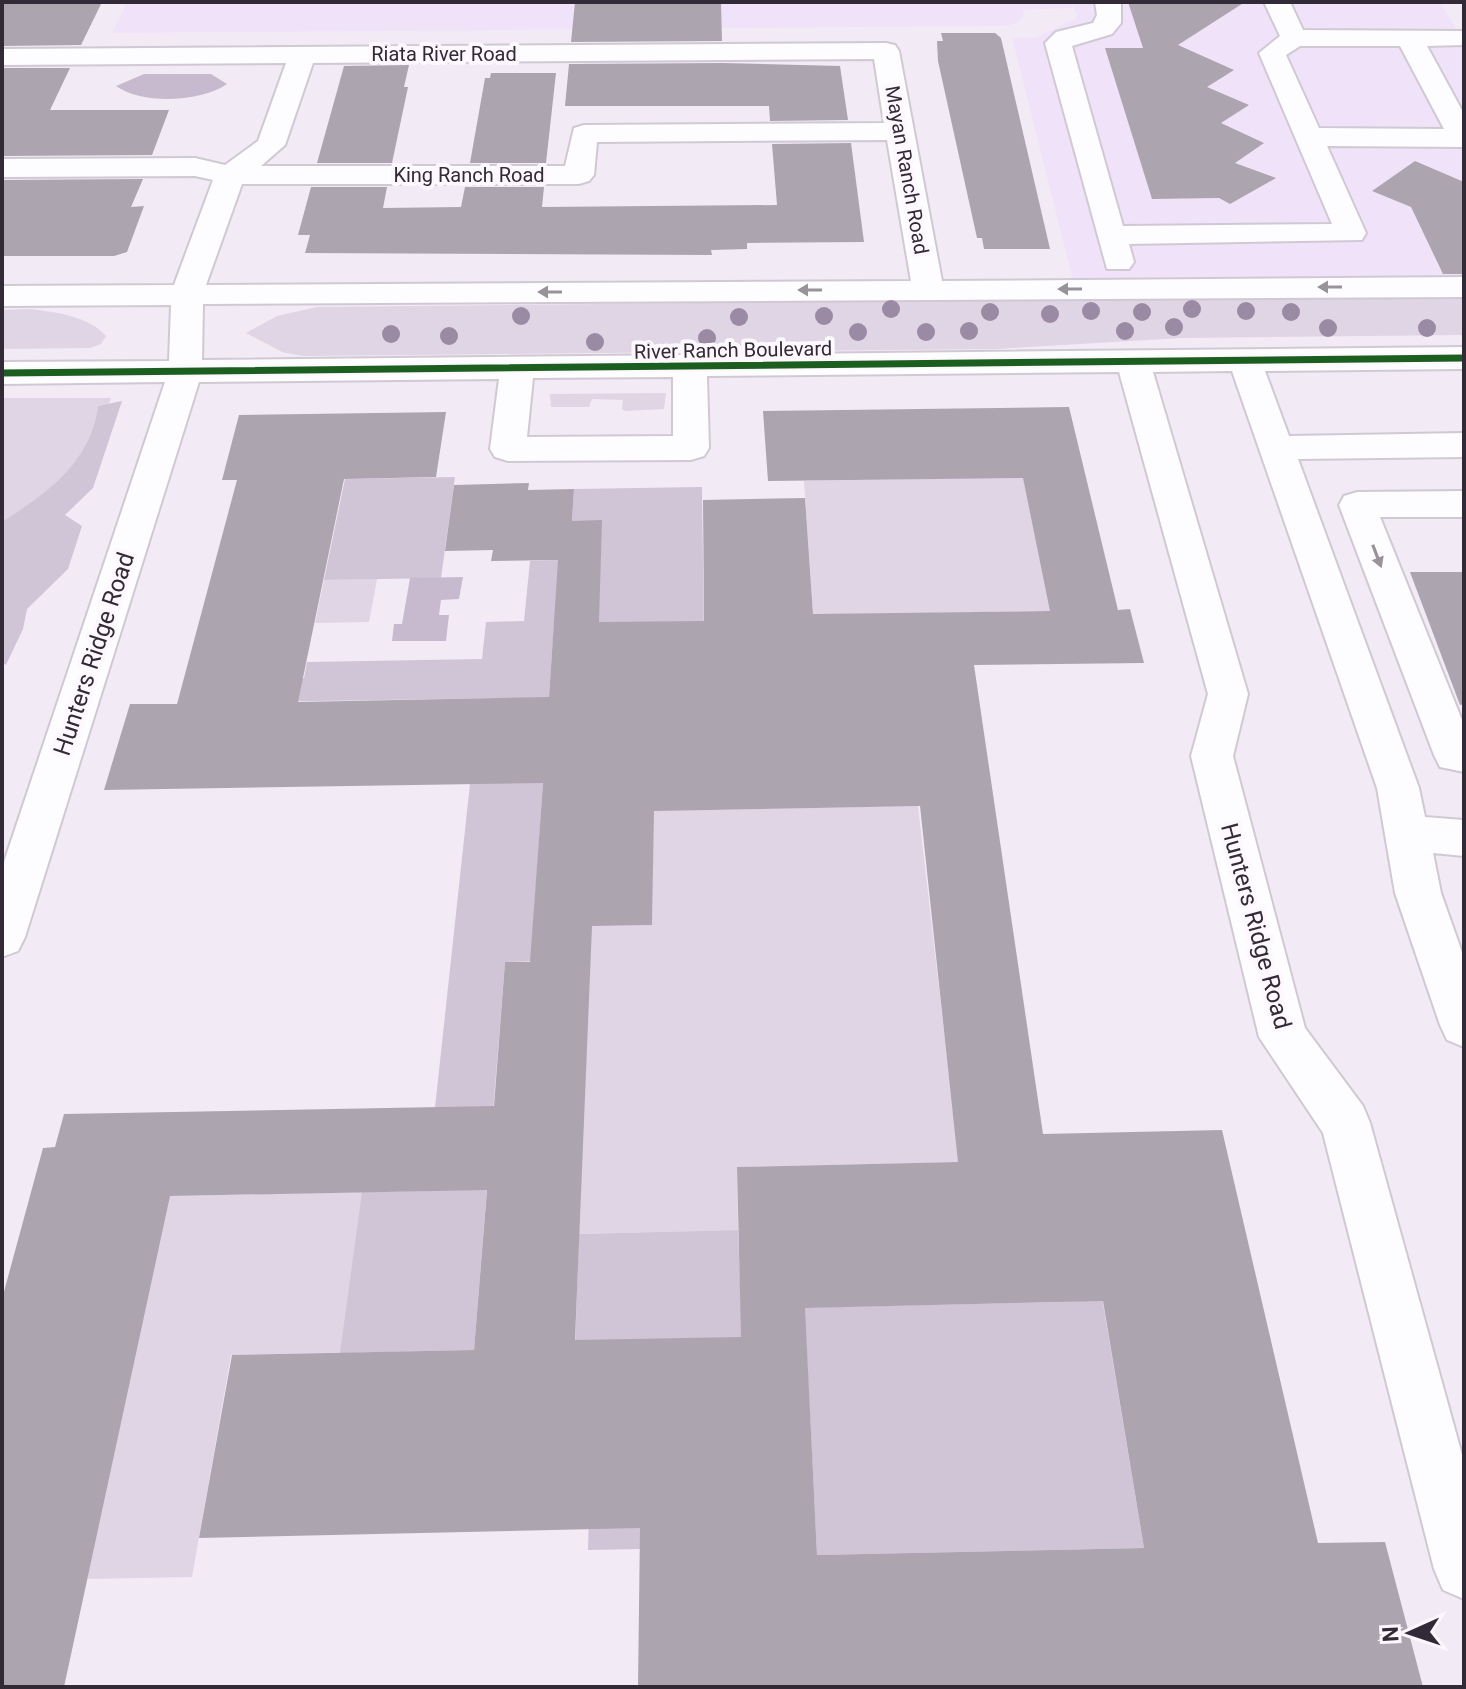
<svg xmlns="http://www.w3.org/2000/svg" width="1466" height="1689" font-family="Roboto,sans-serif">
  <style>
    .built { fill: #f0e3f9 }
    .green { fill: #dfd5e4 }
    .forest { fill: #d0c4d7 }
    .water { fill: #c7bacf }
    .building { fill: #aca5b0; fill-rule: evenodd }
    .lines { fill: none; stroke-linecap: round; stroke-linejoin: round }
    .minor-casing { stroke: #d0c9d4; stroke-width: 4 }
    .minor { fill: #fdfcfe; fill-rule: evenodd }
    .cycleway-casing { stroke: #fcf8fe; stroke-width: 11 }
    .cycleway { stroke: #1b5e20; stroke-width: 7 }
    .tree { fill: #9b8aa4 }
    .oneway { fill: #98939a }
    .labels { text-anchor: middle; stroke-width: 8; stroke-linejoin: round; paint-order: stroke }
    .far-street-label { font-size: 20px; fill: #322a36; stroke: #fcf8fe }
    .street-label { font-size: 24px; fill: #322a36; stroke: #fcf8fe }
  </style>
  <rect width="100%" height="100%" fill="#f2ebf6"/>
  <g class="built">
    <path d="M127,2h944l2,6 -50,2v7l-6,6 -11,3 -894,7z"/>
    <path d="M1072,2h368l24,39v246l-389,2 -63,-251 25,-1 40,-19z"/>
  </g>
  <g class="green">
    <path d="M1464,295v40l-283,3 -184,11 -694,7 -21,-4 -36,-19 31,-17 40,-9z"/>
    <path d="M30,309c26,3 58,7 76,27l-5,8 -11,4 -88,1v-39z"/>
    <path d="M666,393l-2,16 -38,2 -4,-2 1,-9 -31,-1 -3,8h-38l-1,-13z"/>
    <path d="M2,398h109l-2,6 -11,2c-7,56 -51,87 -96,116z"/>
    <path d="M1023,477l28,134 -238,4 -9,-134z"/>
    <path d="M377,579l-8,43 -54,1 9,-43z"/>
    <path d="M655,640l63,170 200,-4 41,356 -222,5 1,63 -159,4 -15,-308 88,-1z"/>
    <path d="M362,1192l48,159 -179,4 -39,222 -105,2 72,-337 -142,3 13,-46z"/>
  </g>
  <g class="forest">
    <path d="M122,401l-29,87 -28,27 17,11 -14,43 -41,40 -4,20 -17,36 -4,-3v-140c45,-29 89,-60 96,-116z"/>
    <path d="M455,477l-14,101 -117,2 21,-101z"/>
    <path d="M702,487l2,152 -150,-15 -21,303 12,34 -40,1 -31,388 -134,3 22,-161 64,-1 44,-407 32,-86 -253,4 5,-23 50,-1 3,-16 175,-3 4,-37 38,-1 6,-60 30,-1 12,-39 2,-32z"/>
    <path d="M1079,1160l65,388 -327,7 -11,-219 -166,213 -52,1 6,-202 -19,-1 4,-113 159,-4 3,79 324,-7z"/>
  </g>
  <g class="water">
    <path d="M144,74h67l16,10c-26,18 -85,21 -111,2z"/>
    <path d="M463,577l-4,22 -18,1 -2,15h10l-3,26h-54l2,-17h8l8,-46z"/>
  </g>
  <g class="building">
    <path d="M2,2h100l-21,43 -79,1z"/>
    <path d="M575,2h146l1,39 -151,1z"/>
    <path d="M1128,2h117l-67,43 56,25 -27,17 42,18 -28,18 43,20 -29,20 41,15 -46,26 -11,-6 -67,1 -47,-151h38z"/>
    <path d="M941,33h54l6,5 49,211h-66l-2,-11h-5l-39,-177 -1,-20h6z"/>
    <path d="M723,63l117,3 8,54 -78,1 -1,-15h-204l4,-42z"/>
    <path d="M409,65l-5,22h4l-16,76h-75l27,-97z"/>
    <path d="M2,68h68l-20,42h119l-17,45 -150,1z"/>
    <path d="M491,73h65l-10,90h-76l15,-85h5z"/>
    <path d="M851,143l13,99 -117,1v6l-36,1 1,5 -407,-2 5,-18h-12l13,-48h76l-4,21 78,-1 4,-20h79l-2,20 235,-2 -5,-61z"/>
    <path d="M1415,161l49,21v92h-21l-32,-67 -39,-16z"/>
    <path d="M143,179l-12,28 13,-1 -17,46 -13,4h-112v-76z"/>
    <path d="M1069,407l49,203 12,-1 14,54 -170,2 69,469 179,-4 96,413 67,-1 38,145h-785l2,-159 -441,10 33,-183 242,-5 13,-160 -317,6 -106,491h-62v-388l41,-151 12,-1 9,-33 430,-8 11,-144h25l13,-179 -439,7 26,-86h47l60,-224h-15l17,-65 207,-3 -10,65 -92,2 -46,223 251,-5 9,-137 -67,1 2,-11 -48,1 9,-66 75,-2 -1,7 46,-1 -2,32 30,-1 -3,102 105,-1 -1,-121 102,-2 8,116 237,-3 -27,-133 -255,3 -5,-70zM920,806l38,356 -221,5 4,170 -166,3 17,-414 60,-1 2,-114zM1103,1301l41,247 -327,7 -12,-247z"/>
    <path d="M1410,572h54v132l-4,1z"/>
  </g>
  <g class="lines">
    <g class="minor-casing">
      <g id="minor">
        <path d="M1095,2h26v21l-9,11 -40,12 51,180 209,-2 -73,-171 21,-17 -16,-34h26l13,28 161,1v14l-37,1 37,68v33l-137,-1 39,87 -4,7 -233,4 5,18 -5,7h-22l-62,-226 11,-11 37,-9 4,-8zM1300,46h100l44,83 -125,-1 -33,-73z"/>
        <path d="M886,43l9,2 4,6 43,230 522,-4v20l-1261,7 -1,56 1262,-13v22l-199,2 24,65 175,-3v24l-166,2 121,329 6,29 39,3v36l-31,-3 8,40 23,65v89l-17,-7 -7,-15 -45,-132 -18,-105 -145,-417 -79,1 95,322 -15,62 72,272 58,78 7,17 94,339v137l-21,-9 -9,-21 -111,-436 -64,-96 -68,-281 17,-62 -89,-322 -412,4 2,72 -5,8 -13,4 -183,1 -13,-4 -5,-8 9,-70 -300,3 -174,555 -7,14 -16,6v-89l163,-486 -163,2v-22l167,-1 2,-56 -169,1v-20l172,-1 39,-105 -18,-4 -193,1v-18l193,-1 30,7 33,-24 28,-78 -284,2v-16zM874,59l10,64 -300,2 -10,3 -9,38h-304l24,-21 28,-82zM887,140l24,141 -705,4 36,-101h337l10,-3 5,-6 3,-33zM673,377v59l-146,1 6,-59z"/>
        <path d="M1464,491v26h-84l84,208v47l-24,-5 -6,-12 -95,-250 5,-9 13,-4z"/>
      </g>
    </g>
    <use href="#minor" class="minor"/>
    <g class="cycleway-casing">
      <path id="cycleway" d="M2,373l1462,-15"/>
    </g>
    <use href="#cycleway" class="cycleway"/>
  </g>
  <g class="tree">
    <circle cx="891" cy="309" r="9"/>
    <circle cx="1192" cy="309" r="9"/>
    <circle cx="1091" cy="311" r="9"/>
    <circle cx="1246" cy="311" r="9"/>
    <circle cx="990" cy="312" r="9"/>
    <circle cx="1142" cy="312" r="9"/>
    <circle cx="1291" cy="312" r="9"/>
    <circle cx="1050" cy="314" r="9"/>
    <circle cx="521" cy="316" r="9"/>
    <circle cx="824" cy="316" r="9"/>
    <circle cx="739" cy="317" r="9"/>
    <circle cx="1174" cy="327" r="9"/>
    <circle cx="1328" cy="328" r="9"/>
    <circle cx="1427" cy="328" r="9"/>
    <circle cx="969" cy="331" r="9"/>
    <circle cx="1125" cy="331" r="9"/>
    <circle cx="858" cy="332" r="9"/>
    <circle cx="926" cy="332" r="9"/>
    <circle cx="391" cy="334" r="9"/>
    <circle cx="449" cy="336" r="9"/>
    <circle cx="707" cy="338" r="9"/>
    <circle cx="595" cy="342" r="9"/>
  </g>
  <defs><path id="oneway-solid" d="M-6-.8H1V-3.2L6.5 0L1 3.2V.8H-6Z" transform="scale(2)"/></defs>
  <g class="oneway">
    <use href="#oneway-solid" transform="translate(1330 287) rotate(180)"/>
    <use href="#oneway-solid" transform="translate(1070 289) rotate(180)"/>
    <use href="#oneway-solid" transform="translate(810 290) rotate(180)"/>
    <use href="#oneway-solid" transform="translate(550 292) rotate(180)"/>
    <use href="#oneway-solid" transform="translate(1377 556) rotate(69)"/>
  </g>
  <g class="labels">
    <g class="far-street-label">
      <text x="444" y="61">Riata River Road</text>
      <text transform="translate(907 170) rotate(80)" y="7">Mayan Ranch Road</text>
      <text x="469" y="182">King Ranch Road</text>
      <text transform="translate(733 350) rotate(-1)" y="7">River Ranch Boulevard</text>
    </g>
    <g class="street-label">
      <text transform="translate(94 654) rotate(-72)" y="8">Hunters Ridge Road</text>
      <text transform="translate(1256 926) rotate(75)" y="8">Hunters Ridge Road</text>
    </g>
  </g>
  <rect width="1466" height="1689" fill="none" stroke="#322a36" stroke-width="8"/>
  <g transform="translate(1410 1633) rotate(267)" stroke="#fcf8fe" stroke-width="6" paint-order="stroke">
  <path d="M0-6L14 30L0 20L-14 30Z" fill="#322a36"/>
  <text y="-12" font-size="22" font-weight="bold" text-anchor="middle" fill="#322a36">N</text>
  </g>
</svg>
